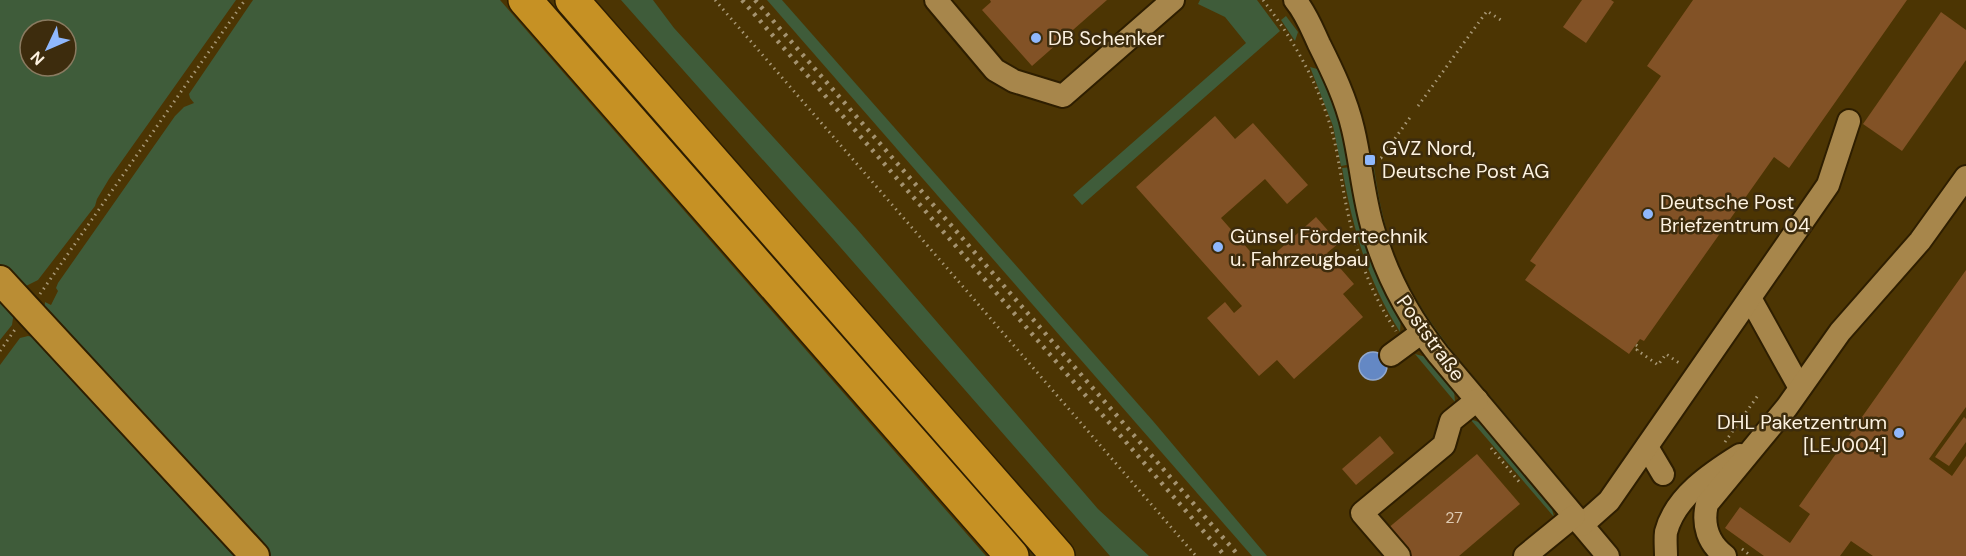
<svg xmlns="http://www.w3.org/2000/svg" width="1966" height="556" font-family="'DM Sans',sans-serif">
  <style>
    .green { fill: #3f5c3a; fill-rule: evenodd }
    .water { fill: #6488c4; stroke: #92a8cc; stroke-width: 1.5 }
    .building { fill: #825226 }
    .lines { fill: none; stroke-linecap: round; stroke-linejoin: round }
    .minor-casing { stroke: #2e1e00; stroke-width: 26 }
    .major-casing { stroke: #2e1e00; stroke-width: 32 }
    .highway-casing { stroke: #2e1e00; stroke-width: 36 }
    .path { stroke: #a89876; stroke-width: 3; stroke-dasharray: 1.5 4.5; stroke-linecap: butt }
    .minor { stroke: #a7864b; stroke-width: 22 }
    .major { stroke: #ba8d34; stroke-width: 28 }
    .highway { stroke: #c69124; stroke-width: 33 }
    .rail { stroke: #a49370; stroke-width: 4.5; stroke-dasharray: 3 6; stroke-linecap: butt }
    .poi-dot { fill: #8fb8fd; stroke: #3d2c0d; stroke-width: 2 }
    .labels { text-anchor: middle; stroke-width: 5; stroke-linejoin: round; paint-order: stroke }
    .number-label { font-size: 16px; fill: #decab2 }
    .poi-label { font-size: 20px; fill: #fdf2e0; stroke: #3d2c0d; text-anchor: start }
    .street-label { font-size: 20px; fill: #fdf2e0; stroke: #3d2c0d }
  </style>
  <rect width="100%" height="100%" fill="#4c3503"/>
  <g class="green">
    <path d="M0,0h236l-127,179 -12,20 -2,7 -57,74 -12,6h-9l-17,-17zM30,30h36v36h-36z"/>
    <path d="M253,0h247l486,556h-719l-223,-244 1,-10 6,3 7,-14 -2,-3 2,-5 117,-167 9,-9 10,-4 -4,-5 -1,-4z"/>
    <path d="M621,0h32l21,28 182,200 242,281 51,47h-39l-276,-316z"/>
    <path d="M767,0h15l371,421 114,135h-15z"/>
    <path d="M1200,0h57l23,31 -198,174 -9,-10 173,-152 -21,-26 -27,-13z"/>
    <path d="M1286,16l12,16 -3,9 -14,-21z"/>
    <path d="M1310,67l11,3 16,37 15,57 -11,2 -8,-40z"/>
    <path d="M1373,161c3,20 6,40 11,59 12,52 40,96 73,137l113,134 -4,-1 -142,-168 -40,-83 -16,-77z"/>
    <path d="M1352,167l49,149 -1,16c-33,-52 -47,-103 -58,-164z"/>
    <path d="M0,293l14,19 -2,13 -12,15z"/>
    <path d="M28,336l11,2 206,218h-245v-191l20,-27z"/>
    <path d="M1415,354l15,4 24,32 1,12z"/>
    <path d="M1470,419l17,6 64,80 3,12z"/>
  </g>
  <circle class="water" cx="1373" cy="366" r="14"/>
  <g class="building">
    <path d="M990,0h117l-75,66 -50,-56 9,-8z"/>
    <path d="M1582,0h29l3,2 -28,41 -23,-16z"/>
    <path d="M1693,0h214l-118,168 -15,-11 -130,184 -4,-2 -11,15 -104,-74 11,-15 -6,-4 131,-185 -14,-10z"/>
    <path d="M1941,12l25,18v30l-64,91 -39,-27z"/>
    <path d="M1215,116l20,23 18,-16 55,62 -21,19 -22,-25 -44,39 41,47 54,-48 23,26 -12,10 27,31 -11,10 20,23 -69,62 -17,-19 -18,16 -52,-58 18,-16 9,11 8,-7 -106,-119z"/>
    <path d="M1966,270v137l-37,52 23,17 14,-20v100h-93l-22,-15 -11,15h-76l-39,-28 15,-21 50,36 20,-29 -11,-8z"/>
    <path d="M1964,417l2,2v23l-17,24 -14,-9z"/>
    <path d="M1380,436l14,17 -38,32 -14,-16z"/>
    <path d="M1477,454l43,50 -61,52h-49l-23,-27z"/>
  </g>
  <g class="lines">
    <g class="minor-casing">
      <g id="minor">
        <path d="M936,0l59,70 19,11 49,15 110,-96"/>
        <path d="M1295,0c11,13 17,29 24,44 14,28 27,55 34,85 8,33 10,67 20,100 13,46 35,87 65,125l170,202"/>
        <path d="M1750,298l50,90"/>
        <path d="M1391,355l30,-22"/>
        <path d="M1647,447l16,27"/>
        <path d="M1582,525l27,-24 219,-316 21,-64"/>
        <path d="M1399,556l-37,-43 82,-68 7,-24 26,-21"/>
        <path d="M1525,556l49,-40"/>
        <path d="M1666,556c0,-7 -1,-17 0,-24 9,-35 45,-59 74,-77"/>
        <path d="M1725,556c-17,-13 -23,-31 -18,-52l80,-97 53,-75 80,-91 46,-64"/>
      </g>
    </g>
    <g class="major-casing">
      <path id="major" d="M0,280l255,276"/>
    </g>
    <g class="highway-casing">
      <g id="highway">
        <path d="M525,0l487,556"/>
        <path d="M572,0l486,556"/>
      </g>
    </g>
    <g class="path">
      <path d="M715,0l481,556"/>
      <path d="M1263,0c30,39 54,81 68,128 8,27 10,54 16,81 9,43 24,85 49,122"/>
      <path d="M1418,106l69,-95 17,11"/>
      <path d="M1375,159l6,-1 30,-42"/>
      <path d="M40,294l205,-294"/>
      <path d="M1636,345l3,2 -2,3 21,15 8,-11 16,11"/>
      <path d="M0,351l16,-23"/>
      <path d="M1725,442l34,-48"/>
      <path d="M1491,448l30,36"/>
      <path d="M1742,549l9,7"/>
    </g>
    <use href="#minor" class="minor"/>
    <use href="#major" class="major"/>
    <use href="#highway" class="highway"/>
    <g class="rail">
      <path d="M742,0l483,556"/>
      <path d="M755,0l484,556"/>
    </g>
  </g>
  <g class="poi-dot">
    <circle cx="1036" cy="38" r="6"/>
    <rect x="1364" y="154" width="12" height="12" rx="3"/>
    <circle cx="1648" cy="214" r="6"/>
    <circle cx="1218" cy="247" r="6"/>
    <circle cx="1899" cy="433" r="6"/>
  </g>
  <g class="labels">
    <g class="number-label">
      <text x="1454" y="523">27</text>
    </g>
    <g class="poi-label">
      <text x="1048" y="45">DB Schenker</text>
      <text x="1382" y="155">GVZ Nord,<tspan x="1382" dy="23">Deutsche Post AG</tspan></text>
      <text x="1660" y="209">Deutsche Post<tspan x="1660" dy="23">Briefzentrum 04</tspan></text>
      <text x="1230" y="243">Günsel Fördertechnik<tspan x="1230" dy="23">u. Fahrzeugbau</tspan></text>
      <text x="1887" y="429" text-anchor="end">DHL Paketzentrum<tspan x="1887" dy="23">[LEJ004]</tspan></text>
    </g>
    <g class="street-label">
      <text transform="translate(1431 338) rotate(54)" y="7">Poststraße</text>
    </g>
  </g>
  <g transform="translate(48 48) rotate(226)"><circle r="28" fill="#3d2c0d" stroke="#8a7b61" stroke-width="1.5"/>
  <path d="M0-4.5L10 22L0 15L-10 22Z" fill="#8fb8fd"/>
  <text y="-9" font-size="16" font-weight="bold" text-anchor="middle" fill="#fdf2e0">N</text>
  </g>
</svg>
